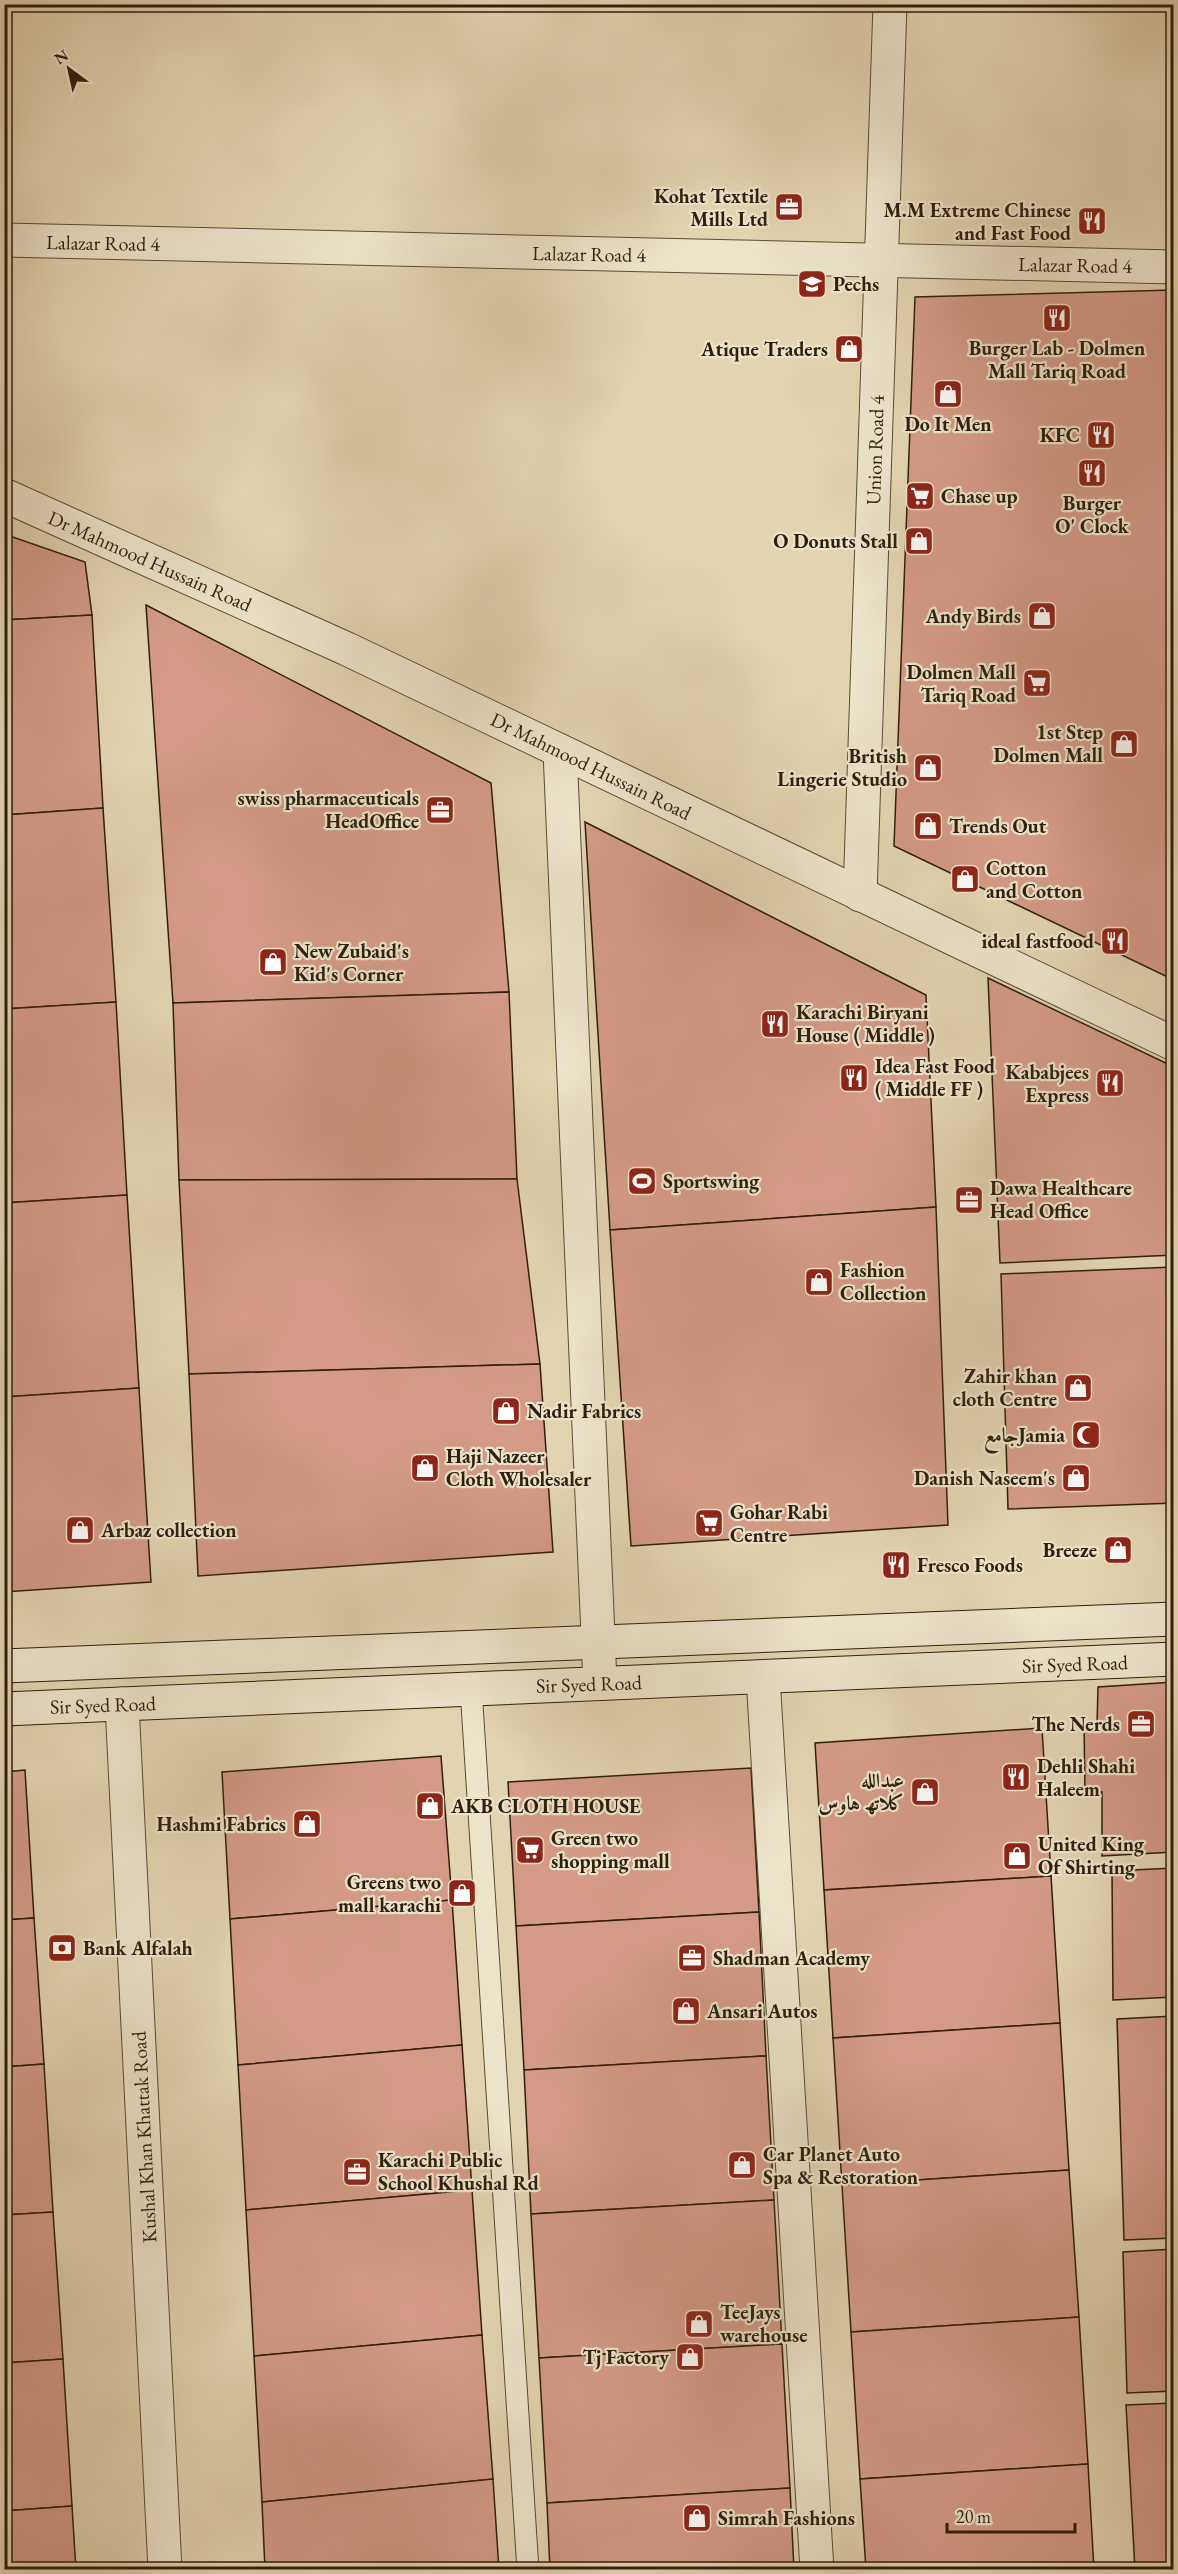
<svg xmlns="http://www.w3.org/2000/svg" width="1178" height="2574" font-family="'EB Garamond',Amiri,serif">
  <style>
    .building { fill: #d49a85; stroke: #2e1f0c; stroke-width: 1.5 }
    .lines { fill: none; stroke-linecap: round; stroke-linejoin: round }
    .service-casing { stroke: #5b4c35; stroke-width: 23 }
    .minor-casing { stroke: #5b4c35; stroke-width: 35 }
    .tertiary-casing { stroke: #5b4c35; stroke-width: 35 }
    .secondary-casing { stroke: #2e1f0c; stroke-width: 35 }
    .service { stroke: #ece3cb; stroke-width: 21 }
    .minor { stroke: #ece3cb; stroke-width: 33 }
    .tertiary { stroke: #ece3cb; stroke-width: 33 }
    .secondary { stroke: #ece3cb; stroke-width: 33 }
    .labels { text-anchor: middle; stroke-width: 4.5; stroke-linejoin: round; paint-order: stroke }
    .poi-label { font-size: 20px; font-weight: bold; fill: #2e1f0c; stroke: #ece3cb; text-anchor: start }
    .street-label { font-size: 20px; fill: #2e1f0c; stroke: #ece3cb }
  </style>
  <rect width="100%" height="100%" fill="#e2d4af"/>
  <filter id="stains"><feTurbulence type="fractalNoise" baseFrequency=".00333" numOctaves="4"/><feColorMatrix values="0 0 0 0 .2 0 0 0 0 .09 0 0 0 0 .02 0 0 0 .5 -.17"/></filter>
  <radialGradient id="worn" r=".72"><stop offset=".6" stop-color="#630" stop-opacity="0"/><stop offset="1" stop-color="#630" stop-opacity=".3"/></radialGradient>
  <g class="building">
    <path d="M1174,290v690l-280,-134 21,-549z"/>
    <path d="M4,534l81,28 7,53 -88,5z"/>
    <path d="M146,605l345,178 18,209 -336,11z"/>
    <path d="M92,615l11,193 -99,7v-195z"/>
    <path d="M103,808l13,194 -112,7v-194z"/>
    <path d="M585,822l341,173 10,212 -326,23z"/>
    <path d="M988,978l186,89v188l-174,8z"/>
    <path d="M509,992l8,187 -338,1 -6,-177z"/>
    <path d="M116,1002l11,193 -123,8v-194z"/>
    <path d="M517,1179l23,185 -351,10 -10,-194z"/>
    <path d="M127,1195l12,193 -135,9v-194z"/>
    <path d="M936,1207l12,318 -317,21 -21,-316z"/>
    <path d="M1174,1267v236l-166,6 -7,-235z"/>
    <path d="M540,1364l13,188 -355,24 -9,-202z"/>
    <path d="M139,1388l12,194 -147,10v-195z"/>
    <path d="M1174,1682v170l-72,4v-64h-17l-1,-68 13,1 1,-38z"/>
    <path d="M1042,1728l9,148 -227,14 -9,-147z"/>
    <path d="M441,1756l11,144 -222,19 -8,-147z"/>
    <path d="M751,1768l8,144 -243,14 -8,-144z"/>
    <path d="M25,1770l9,148 -30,2v-148z"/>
    <path d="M1174,1868v129l-61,3 -1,-129z"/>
    <path d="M1051,1876l9,147 -227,15 -9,-148z"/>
    <path d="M452,1900l10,145 -224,20 -8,-146z"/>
    <path d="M759,1912l7,144 -242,14 -8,-144z"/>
    <path d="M34,1918l10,146 -40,3v-147z"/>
    <path d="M1174,2016v222l-50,2 -7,-221z"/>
    <path d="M1060,2023l9,147 -227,15 -9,-147z"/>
    <path d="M462,2045l10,145 -226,20 -8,-145z"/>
    <path d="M766,2056l8,144 -243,14 -7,-144z"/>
    <path d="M44,2064l9,148 -49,3v-148z"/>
    <path d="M1069,2170l10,147 -228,15 -9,-147z"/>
    <path d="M472,2190l10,145 -228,21 -8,-146z"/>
    <path d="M774,2200l8,144 -243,14 -8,-144z"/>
    <path d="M53,2212l10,147 -59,4v-148z"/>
    <path d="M1174,2249v142l-47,2 -4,-141z"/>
    <path d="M1079,2317l9,147 -228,15 -9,-147z"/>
    <path d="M482,2335l11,144 -231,23 -8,-146z"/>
    <path d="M782,2344l8,144 -243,15 -8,-145z"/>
    <path d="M63,2359l9,147 -68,5v-148z"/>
    <path d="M1174,2403v167h-39l-9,-165z"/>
    <path d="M1088,2464l6,106h-228l-6,-91z"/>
    <path d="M493,2479l6,91h-234l-3,-68z"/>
    <path d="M790,2488l4,82h-244l-3,-67z"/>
    <path d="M72,2506l4,64h-72v-59z"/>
  </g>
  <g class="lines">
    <g class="service-casing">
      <path id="service" d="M471,1689l57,881"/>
    </g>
    <g class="minor-casing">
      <g id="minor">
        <path d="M4,240l1170,27"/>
        <path d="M560,751l40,932"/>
        <path d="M860,895l30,-891"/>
        <path d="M763,1677l54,893"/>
        <path d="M122,1704l43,866"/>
      </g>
    </g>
    <g class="tertiary-casing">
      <path id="tertiary" d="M4,495l343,154 827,395"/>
    </g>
    <g class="secondary-casing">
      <g id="secondary">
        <path d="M4,1666l1170,-47"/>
        <path d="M4,1709l1170,-50"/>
      </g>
    </g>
    <use href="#service" class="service"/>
    <use href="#minor" class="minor"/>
    <use href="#tertiary" class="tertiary"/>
    <use href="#secondary" class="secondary"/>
  </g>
  <defs>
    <g id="office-square" transform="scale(1.5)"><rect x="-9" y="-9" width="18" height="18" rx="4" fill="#8f2418" stroke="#ece3cb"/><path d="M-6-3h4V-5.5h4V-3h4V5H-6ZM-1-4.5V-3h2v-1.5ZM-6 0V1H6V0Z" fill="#fff"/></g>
    <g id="restaurant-square" transform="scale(1.5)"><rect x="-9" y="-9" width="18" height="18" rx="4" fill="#8f2418" stroke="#ece3cb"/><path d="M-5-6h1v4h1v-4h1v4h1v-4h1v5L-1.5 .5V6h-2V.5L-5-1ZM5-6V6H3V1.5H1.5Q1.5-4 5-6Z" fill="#fff"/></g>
    <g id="university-square" transform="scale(1.5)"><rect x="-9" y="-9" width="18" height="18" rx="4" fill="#8f2418" stroke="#ece3cb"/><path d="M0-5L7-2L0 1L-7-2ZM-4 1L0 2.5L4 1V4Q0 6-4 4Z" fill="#fff"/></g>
    <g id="shop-square" transform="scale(1.5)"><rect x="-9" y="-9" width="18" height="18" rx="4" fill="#8f2418" stroke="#ece3cb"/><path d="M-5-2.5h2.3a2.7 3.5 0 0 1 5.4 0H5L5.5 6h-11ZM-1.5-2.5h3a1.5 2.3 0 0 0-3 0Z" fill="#fff"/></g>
    <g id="supermarket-square" transform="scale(1.5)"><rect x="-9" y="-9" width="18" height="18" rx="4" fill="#8f2418" stroke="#ece3cb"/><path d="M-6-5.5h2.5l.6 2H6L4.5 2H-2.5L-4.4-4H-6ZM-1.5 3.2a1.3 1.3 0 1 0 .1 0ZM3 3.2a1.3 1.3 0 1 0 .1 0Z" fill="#fff"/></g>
    <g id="stadium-square" transform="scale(1.5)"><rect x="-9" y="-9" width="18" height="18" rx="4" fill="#8f2418" stroke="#ece3cb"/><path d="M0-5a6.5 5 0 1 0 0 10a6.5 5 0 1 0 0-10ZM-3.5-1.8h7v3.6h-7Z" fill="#fff"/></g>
    <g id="mosque-square" transform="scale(1.5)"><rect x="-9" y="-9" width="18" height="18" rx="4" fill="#8f2418" stroke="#ece3cb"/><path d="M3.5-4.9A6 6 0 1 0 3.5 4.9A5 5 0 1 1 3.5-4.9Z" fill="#fff"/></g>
    <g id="bank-square" transform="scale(1.5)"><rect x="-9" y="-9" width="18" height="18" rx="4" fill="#8f2418" stroke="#ece3cb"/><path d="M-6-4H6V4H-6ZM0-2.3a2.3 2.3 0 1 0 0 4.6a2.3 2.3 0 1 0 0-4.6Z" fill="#fff"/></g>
  </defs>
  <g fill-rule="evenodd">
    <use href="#office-square" x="789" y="207"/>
    <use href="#restaurant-square" x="1092" y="221"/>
    <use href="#university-square" x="812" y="284"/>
    <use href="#restaurant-square" x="1057" y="318"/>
    <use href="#shop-square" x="849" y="349"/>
    <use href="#shop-square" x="948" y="394"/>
    <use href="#restaurant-square" x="1101" y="435"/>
    <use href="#restaurant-square" x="1092" y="473"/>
    <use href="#supermarket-square" x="920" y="496"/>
    <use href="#shop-square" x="919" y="541"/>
    <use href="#shop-square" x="1042" y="616"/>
    <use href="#supermarket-square" x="1037" y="683"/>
    <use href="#shop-square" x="1124" y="744"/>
    <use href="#shop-square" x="928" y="768"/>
    <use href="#office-square" x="440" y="810"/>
    <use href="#shop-square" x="928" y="826"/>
    <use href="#shop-square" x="965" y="879"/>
    <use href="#restaurant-square" x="1115" y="941"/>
    <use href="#shop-square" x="273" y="962"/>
    <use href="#restaurant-square" x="775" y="1024"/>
    <use href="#restaurant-square" x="854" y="1078"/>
    <use href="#restaurant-square" x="1110" y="1083"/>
    <use href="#stadium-square" x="642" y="1181"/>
    <use href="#office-square" x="969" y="1200"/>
    <use href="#shop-square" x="819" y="1282"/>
    <use href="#shop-square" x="1078" y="1388"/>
    <use href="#shop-square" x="506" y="1411"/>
    <use href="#mosque-square" x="1086" y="1435"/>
    <use href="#shop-square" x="425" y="1468"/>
    <use href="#shop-square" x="1076" y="1478"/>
    <use href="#supermarket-square" x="709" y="1523"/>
    <use href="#shop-square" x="80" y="1530"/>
    <use href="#shop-square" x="1118" y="1550"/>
    <use href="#restaurant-square" x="896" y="1565"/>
    <use href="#office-square" x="1141" y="1724"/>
    <use href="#restaurant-square" x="1016" y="1777"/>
    <use href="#shop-square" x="925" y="1792"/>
    <use href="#shop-square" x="430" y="1806"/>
    <use href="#shop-square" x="307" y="1824"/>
    <use href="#supermarket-square" x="530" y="1850"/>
    <use href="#shop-square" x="1017" y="1856"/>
    <use href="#shop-square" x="462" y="1893"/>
    <use href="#bank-square" x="62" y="1948"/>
    <use href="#office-square" x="692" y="1958"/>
    <use href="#shop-square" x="686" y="2011"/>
    <use href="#shop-square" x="742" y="2165"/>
    <use href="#office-square" x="357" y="2172"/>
    <use href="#shop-square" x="699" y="2324"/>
    <use href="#shop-square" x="690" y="2357"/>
    <use href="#shop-square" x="697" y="2518"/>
  </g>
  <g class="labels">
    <g class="poi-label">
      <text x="768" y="203" text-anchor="end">Kohat Textile<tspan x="768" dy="23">Mills Ltd</tspan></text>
      <text x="1071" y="217" text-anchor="end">M.M Extreme Chinese<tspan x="1071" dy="23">and Fast Food</tspan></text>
      <text x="833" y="291">Pechs</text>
      <text x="1057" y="355" text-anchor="middle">Burger Lab - Dolmen<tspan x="1057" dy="23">Mall Tariq Road</tspan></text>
      <text x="828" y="356" text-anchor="end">Atique Traders</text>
      <text x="948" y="431" text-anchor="middle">Do It Men</text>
      <text x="1080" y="442" text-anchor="end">KFC</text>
      <text x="941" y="503">Chase up</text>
      <text x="1092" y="510" text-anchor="middle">Burger<tspan x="1092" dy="23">O' Clock</tspan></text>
      <text x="898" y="548" text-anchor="end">O Donuts Stall</text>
      <text x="1021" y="623" text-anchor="end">Andy Birds</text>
      <text x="1016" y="679" text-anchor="end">Dolmen Mall<tspan x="1016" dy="23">Tariq Road</tspan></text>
      <text x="1103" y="739" text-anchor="end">1st Step<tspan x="1103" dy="23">Dolmen Mall</tspan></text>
      <text x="907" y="763" text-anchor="end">British<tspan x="907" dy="23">Lingerie Studio</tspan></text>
      <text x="419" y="805" text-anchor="end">swiss pharmaceuticals<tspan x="419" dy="23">HeadOffice</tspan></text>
      <text x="949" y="833">Trends Out</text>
      <text x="986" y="875">Cotton<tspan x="986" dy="23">and Cotton</tspan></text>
      <text x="1094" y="948" text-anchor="end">ideal fastfood</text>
      <text x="294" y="958">New Zubaid's<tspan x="294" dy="23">Kid's Corner</tspan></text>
      <text x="796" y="1019">Karachi Biryani<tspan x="796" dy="23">House ( Middle )</tspan></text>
      <text x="875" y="1073">Idea Fast Food<tspan x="875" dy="23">( Middle FF )</tspan></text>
      <text x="1089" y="1079" text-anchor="end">Kababjees<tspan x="1089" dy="23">Express</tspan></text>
      <text x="663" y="1188">Sportswing</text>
      <text x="990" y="1195">Dawa Healthcare<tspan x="990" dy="23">Head Office</tspan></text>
      <text x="840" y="1277">Fashion<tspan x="840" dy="23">Collection</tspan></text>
      <text x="1057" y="1383" text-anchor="end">Zahir khan<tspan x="1057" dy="23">cloth Centre</tspan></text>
      <text x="527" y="1418">Nadir Fabrics</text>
      <text x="1065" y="1442" text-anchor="end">جامعJamia</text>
      <text x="446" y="1463">Haji Nazeer<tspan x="446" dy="23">Cloth Wholesaler</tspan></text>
      <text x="1055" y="1485" text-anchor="end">Danish Naseem's</text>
      <text x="730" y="1519">Gohar Rabi<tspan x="730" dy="23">Centre</tspan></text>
      <text x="101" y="1537">Arbaz collection</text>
      <text x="1097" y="1557" text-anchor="end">Breeze</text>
      <text x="917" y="1572">Fresco Foods</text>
      <text x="1120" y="1731" text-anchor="end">The Nerds</text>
      <text x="1037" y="1773">Dehli Shahi<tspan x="1037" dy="23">Haleem</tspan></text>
      <text x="904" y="1787" text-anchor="end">عبدالله<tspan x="904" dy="23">کلاتھ ہاوس</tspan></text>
      <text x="451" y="1813">AKB CLOTH HOUSE</text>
      <text x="286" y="1831" text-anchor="end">Hashmi Fabrics</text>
      <text x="551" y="1845">Green two<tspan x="551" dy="23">shopping mall</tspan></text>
      <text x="1038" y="1851">United King<tspan x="1038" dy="23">Of Shirting</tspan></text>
      <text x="441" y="1889" text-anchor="end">Greens two<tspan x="441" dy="23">mall karachi</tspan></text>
      <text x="83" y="1955">Bank Alfalah</text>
      <text x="713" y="1965">Shadman Academy</text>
      <text x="707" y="2018">Ansari Autos</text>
      <text x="763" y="2161">Car Planet Auto<tspan x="763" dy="23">Spa &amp; Restoration</tspan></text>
      <text x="378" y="2167">Karachi Public<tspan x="378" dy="23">School Khushal Rd</tspan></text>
      <text x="720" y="2319">TeeJays<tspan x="720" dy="23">warehouse</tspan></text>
      <text x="669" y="2364" text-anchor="end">Tj Factory</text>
      <text x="718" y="2525">Simrah Fashions</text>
    </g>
    <g class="street-label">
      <text transform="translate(103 243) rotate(1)" y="7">Lalazar Road 4</text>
      <text transform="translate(589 254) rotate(1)" y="7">Lalazar Road 4</text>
      <text transform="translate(1075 265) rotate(1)" y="7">Lalazar Road 4</text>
      <text transform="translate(875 450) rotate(-88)" y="7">Union Road 4</text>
      <text transform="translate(150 561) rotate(24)" y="7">Dr Mahmood Hussain Road</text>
      <text transform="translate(591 766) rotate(26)" y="7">Dr Mahmood Hussain Road</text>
      <text transform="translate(1075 1664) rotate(-2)" y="7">Sir Syed Road</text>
      <text transform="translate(589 1684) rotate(-2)" y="7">Sir Syed Road</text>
      <text transform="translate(103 1705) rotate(-2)" y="7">Sir Syed Road</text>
      <text transform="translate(144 2137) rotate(-93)" y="7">Kushal Khan Khattak Road</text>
    </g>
  </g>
  <rect width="1178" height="2574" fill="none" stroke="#e2d4af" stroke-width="24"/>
  <rect x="6" y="6" width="1166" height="2562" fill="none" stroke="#2e1f0c" stroke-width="3"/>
  <rect x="12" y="12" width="1154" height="2550" fill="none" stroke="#2e1f0c" stroke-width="1.5"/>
  <g transform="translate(69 69) rotate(327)" stroke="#ece3cb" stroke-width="4.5" paint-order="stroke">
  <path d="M0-4.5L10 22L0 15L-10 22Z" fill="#2e1f0c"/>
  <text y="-9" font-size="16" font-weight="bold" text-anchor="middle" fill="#2e1f0c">N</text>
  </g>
  <path d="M947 2523v9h128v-9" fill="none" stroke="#2e1f0c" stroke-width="3"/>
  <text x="956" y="2523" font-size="18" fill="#2e1f0c" stroke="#ece3cb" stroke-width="4.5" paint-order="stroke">20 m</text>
  <rect width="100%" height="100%" filter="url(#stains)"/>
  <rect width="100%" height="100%" fill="url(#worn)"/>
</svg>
